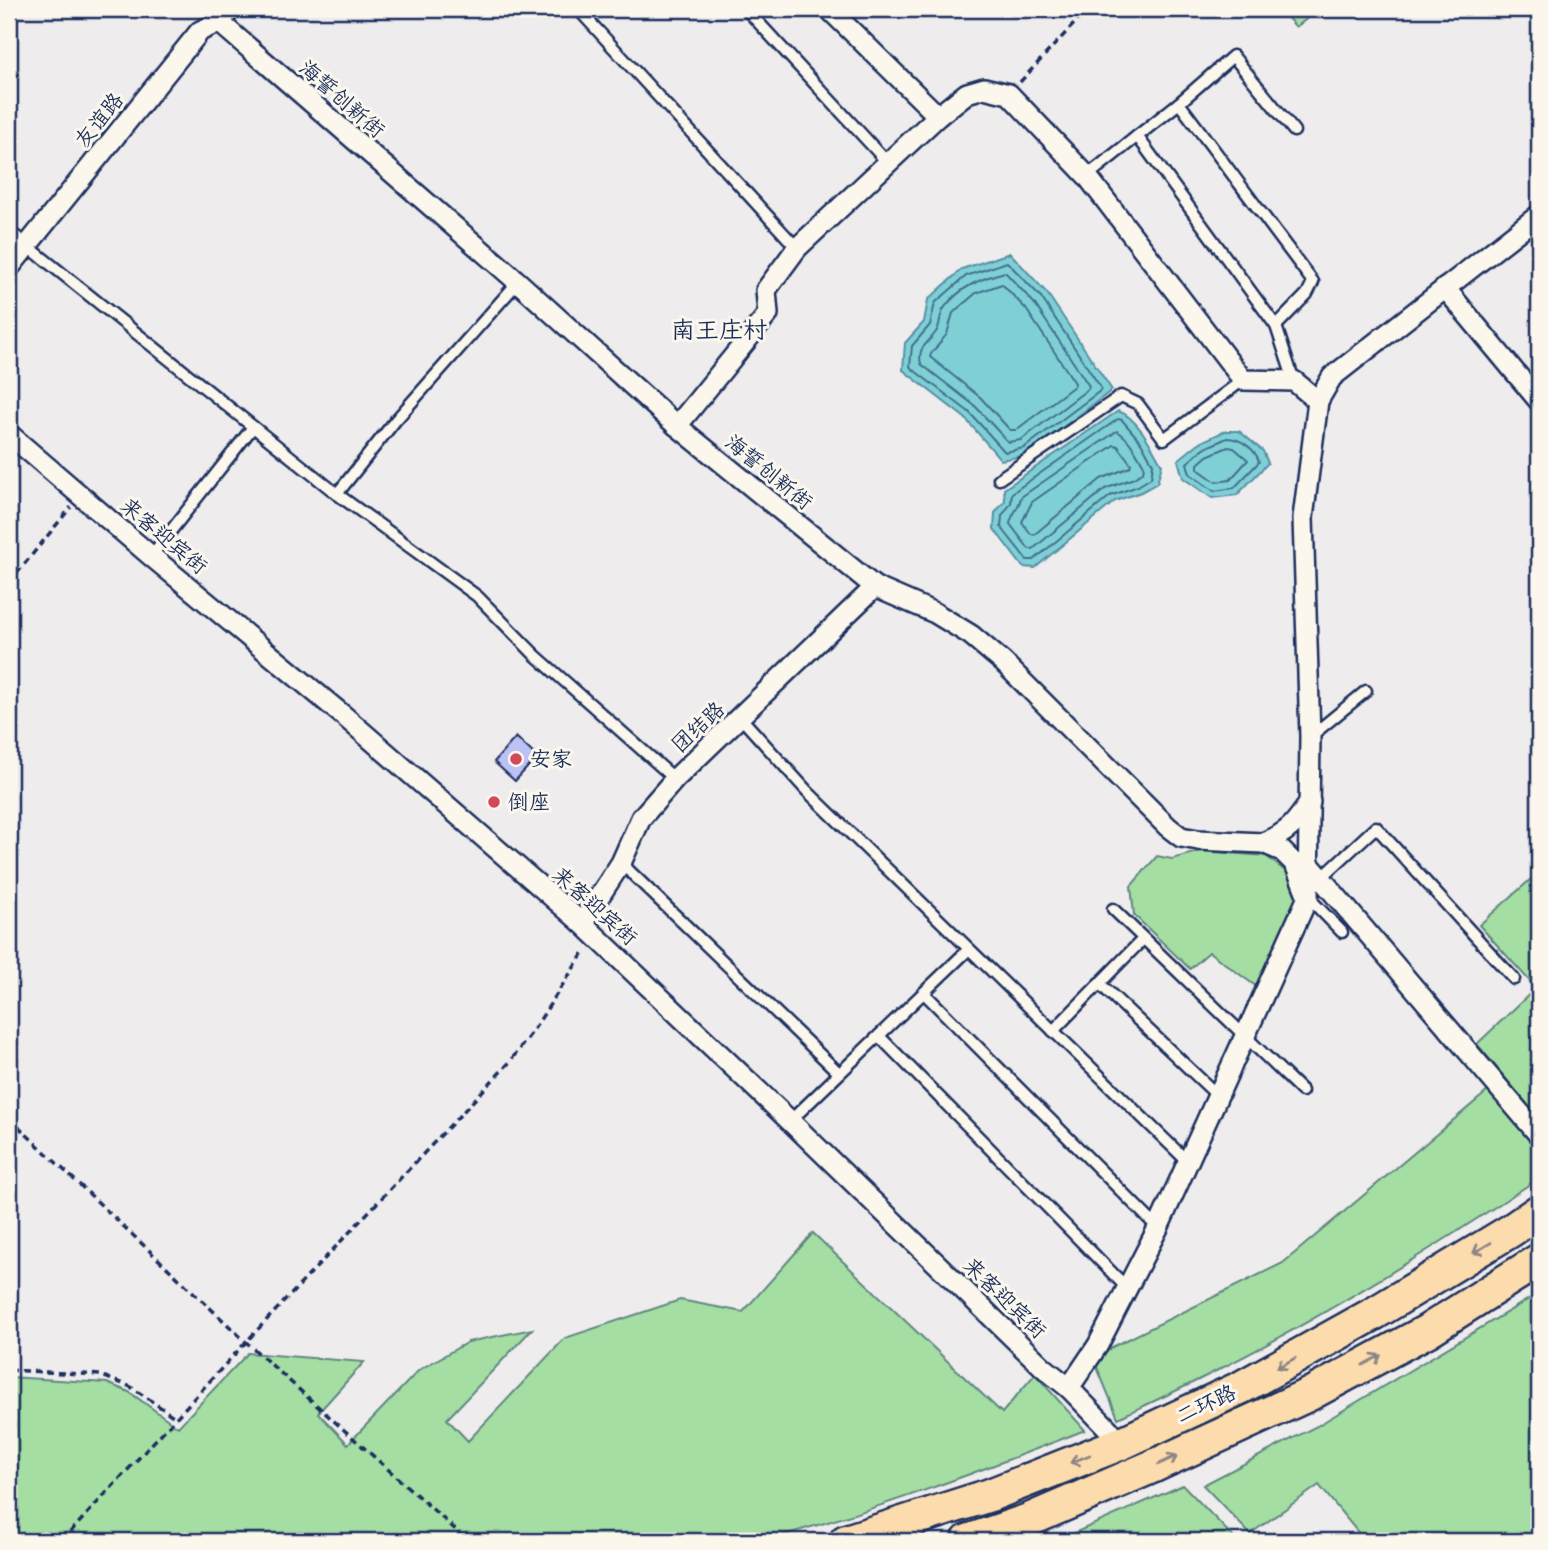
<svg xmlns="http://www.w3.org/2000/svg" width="1548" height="1550" font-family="Mali,'LXGW WenKai TC',sans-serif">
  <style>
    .green { fill: #a4dea3; stroke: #608680; stroke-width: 2 }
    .water { fill: #7fd0d5; stroke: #5790a5; stroke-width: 2 }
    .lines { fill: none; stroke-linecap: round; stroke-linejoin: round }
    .shore { stroke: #436f8e; stroke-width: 2 }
    .building { fill: #bcc2f3; stroke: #1b2f5e; stroke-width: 2 }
    .service-casing { stroke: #1b2f5e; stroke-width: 15 }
    .minor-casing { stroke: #1b2f5e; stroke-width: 24 }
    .primary-casing { stroke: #1b2f5e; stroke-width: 37 }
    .path { stroke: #1b2f5e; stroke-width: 3.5; stroke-dasharray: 7 5; stroke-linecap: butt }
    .service { stroke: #fbf7ec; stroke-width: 10 }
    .minor { stroke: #fbf7ec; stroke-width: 19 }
    .primary { stroke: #fcdcac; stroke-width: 32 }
    .oneway { stroke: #8c8685 }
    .poi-dot { fill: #d1495b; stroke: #fbf7ec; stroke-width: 2.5 }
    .labels { text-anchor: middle; stroke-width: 6; stroke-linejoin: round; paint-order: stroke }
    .street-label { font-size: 21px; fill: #1b2f5e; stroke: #fbf7ec }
    .poi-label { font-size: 21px; fill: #1b2f5e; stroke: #fbf7ec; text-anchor: start }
    .quarter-label { font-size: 24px; fill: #1b2f5e; stroke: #fbf7ec }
  </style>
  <rect width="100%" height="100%" fill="#eeeced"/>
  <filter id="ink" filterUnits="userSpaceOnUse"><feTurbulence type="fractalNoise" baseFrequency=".0143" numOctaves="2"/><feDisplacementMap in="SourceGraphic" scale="14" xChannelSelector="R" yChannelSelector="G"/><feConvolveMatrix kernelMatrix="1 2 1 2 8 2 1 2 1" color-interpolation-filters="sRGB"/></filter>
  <g filter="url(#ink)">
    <g class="green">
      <path d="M1279,9h41l-24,18z"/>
      <path d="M1201,851l65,5 23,18 8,21 -3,12 -37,80 -48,-35 -19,17 -56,-54 -3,-29 26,-30 15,3z"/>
      <path d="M1539,872v247l-62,-75 59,-56 -57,-63z"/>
      <path d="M1488,1091l51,61v26c-105,70 -212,137 -325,194 -31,16 -64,31 -96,46l-22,-53 14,-17 173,-85z"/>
      <path d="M813,1233l189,180 33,-39 50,56c-107,42 -213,82 -324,111h-752v-164l98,6 22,9 49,35 70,-74 116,9 -46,51 30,31 71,-74 49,-28 64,-13 -85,90 21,22 97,-103 115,-38 63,12z"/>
      <path d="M1539,1293v248h-174l-46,-56 -69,49 -47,-49 114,-59z"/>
      <path d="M1183,1485l54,56h-181z"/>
    </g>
    <g class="water">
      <path d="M1010,253l37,40 65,97 -85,65 -26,5 -36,-42 -62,-48 2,-27 19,-21 4,-22 34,-31z"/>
      <path d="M1118,411c19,6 34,36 44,54l-5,18 -16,9 -26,9 -80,67 -12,-1 -29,-38 1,-16 10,-12 -1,-12z"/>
      <path d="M1225,431h14l24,20 5,12 -31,32 -25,3 -29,-20 -5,-18 21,-17z"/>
    </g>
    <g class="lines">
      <g class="shore">
        <path d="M1007,262l34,35 60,91 -1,3 -76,57 -19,4 -36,-40 -58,-44 -1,-2 2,-20 18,-21 5,-22 31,-27z"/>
        <path d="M1005,272l29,31 55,83 -1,3 -67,51 -13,2 -33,-36 -54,-42c-4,-17 6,-19 15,-32 5,-7 3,-18 9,-25 15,-20 37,-29 60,-35z"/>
        <path d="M1002,284l24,25 49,74 -1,3 -58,44h-6l-29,-32 -51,-41 1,-3 16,-20 6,-21 23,-20z"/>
        <path d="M1118,419l4,1 19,22 12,22 -2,14 -13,8 -28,10 -76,64h-7l-26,-33 1,-11 9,-13 1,-10z"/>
        <path d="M1117,431c12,7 20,22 27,35l-1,6 -9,6 -29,11 -72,60h-4l-19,-25c1,-9 9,-15 11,-27z"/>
        <path d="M1227,438c13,0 29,11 32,24l-25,26 -20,3 -24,-17 -3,-11 16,-14z"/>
        <path d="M1114,445l4,1 13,18 -1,3 -29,12 -66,55h-4l-9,-12 10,-20z"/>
        <path d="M1228,447l6,1 14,12 -18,20 -14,2 -18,-13v-5l9,-8z"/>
      </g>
    </g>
    <path class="building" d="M516,737l21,20 -22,24 -21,-19z"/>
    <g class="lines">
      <g class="service-casing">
        <g id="service">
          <path d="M578,9l219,239"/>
          <path d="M746,9l142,154"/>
          <path d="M1179,103l134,179 -6,12 -31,32"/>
          <path d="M1137,136l139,190 18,55"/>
          <path d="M1087,176l92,-73 54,-47 61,75"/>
          <path d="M9,231l328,263 140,102 58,59 140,124"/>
          <path d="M999,479l122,-83 17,8 26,35 79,-59"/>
          <path d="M337,494l58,-73 123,-139"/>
          <path d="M151,556l102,-129"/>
          <path d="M741,718l66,73 380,370"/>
          <path d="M1311,736l55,-45"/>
          <path d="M621,863l218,210"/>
          <path d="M1321,878l55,-51 138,152"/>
          <path d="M1308,897l34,35"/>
          <path d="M1113,909l189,182"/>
          <path d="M1099,983l119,113"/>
          <path d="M924,993l234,235"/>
          <path d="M1053,1031l90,-92"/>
          <path d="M879,1036l248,252"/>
          <path d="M790,1121l179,-172"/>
        </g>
      </g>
      <g class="minor-casing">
        <g id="minor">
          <path d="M829,9l109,107"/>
          <path d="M219,22l299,260 159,144 198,161 60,26 36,22 32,27 165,165 13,10 17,3 65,3 19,8 13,13 13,33"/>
          <path d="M9,268l191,-237 19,-9 12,-13"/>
          <path d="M1445,288l94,113"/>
          <path d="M677,426l91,-112 -2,-24 31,-42 141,-132 29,-23 17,-5 25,6 78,82 156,204 51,1 24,20"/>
          <path d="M9,434l142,122 193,160 238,207 208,198 253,246 26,21 53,55"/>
          <path d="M1263,843c26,-11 31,-18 47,-41"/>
          <path d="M1308,863l231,272"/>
          <path d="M582,923l39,-60 20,-45 34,-39 200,-192"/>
          <path d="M1069,1388l29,-43 60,-117 150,-331 2,-161 -7,-218 15,-117 14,-24 207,-162"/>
        </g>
      </g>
      <g class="primary-casing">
        <g id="primary">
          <path d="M846,1541l144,-46 132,-52 120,-56 133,-74 135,-82 29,-20"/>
          <path d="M968,1541l61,-21 127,-55 154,-71 117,-63 112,-71"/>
        </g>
      </g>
      <g class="path">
        <path d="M1020,82l68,-73"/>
        <path d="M9,583l62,-76"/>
        <path d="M9,1118l237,224 222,199"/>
        <path d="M9,1370l91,5 31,12 45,31"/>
        <path d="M62,1541l184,-199 262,-278 24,-32 54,-83"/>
      </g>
      <use href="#service" class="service"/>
      <use href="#minor" class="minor"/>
      <use href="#primary" class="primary"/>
    </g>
    <defs><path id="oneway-shaft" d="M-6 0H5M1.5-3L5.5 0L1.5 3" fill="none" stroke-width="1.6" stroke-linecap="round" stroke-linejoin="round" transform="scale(1.75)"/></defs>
    <g class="oneway">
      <use href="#oneway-shaft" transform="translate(1482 1248) rotate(149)"/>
      <use href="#oneway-shaft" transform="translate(1372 1360) rotate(-29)"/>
      <use href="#oneway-shaft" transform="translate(1286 1363) rotate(151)"/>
      <use href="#oneway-shaft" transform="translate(1080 1459) rotate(158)"/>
      <use href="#oneway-shaft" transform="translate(1168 1460) rotate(-25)"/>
    </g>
  </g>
  <g class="poi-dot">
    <circle cx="516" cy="759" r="7"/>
    <circle cx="494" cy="802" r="7"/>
  </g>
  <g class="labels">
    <g class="street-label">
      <text transform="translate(342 99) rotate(41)" y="7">海誓创新街</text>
      <text transform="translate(99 120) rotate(-51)" y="7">友谊路</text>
      <text transform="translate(769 472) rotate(39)" y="7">海誓创新街</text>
      <text transform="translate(164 536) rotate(40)" y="7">来客迎宾街</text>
      <text transform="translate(698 727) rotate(-43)" y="7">团结路</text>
      <text transform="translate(595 906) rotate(42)" y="7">来客迎宾街</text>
      <text transform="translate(1005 1298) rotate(44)" y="7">来客迎宾街</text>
      <text transform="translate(1206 1404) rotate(-25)" y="7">二环路</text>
    </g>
    <g class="poi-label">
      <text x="530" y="766">安家</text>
      <text x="508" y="809">倒座</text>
    </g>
    <g class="quarter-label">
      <text x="719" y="338">南王庄村</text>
    </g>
  </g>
  <rect width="1548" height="1550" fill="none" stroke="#fbf7ec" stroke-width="35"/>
  <rect x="18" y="18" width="1513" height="1515" fill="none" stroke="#1b2f5e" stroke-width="2.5" filter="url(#ink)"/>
</svg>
